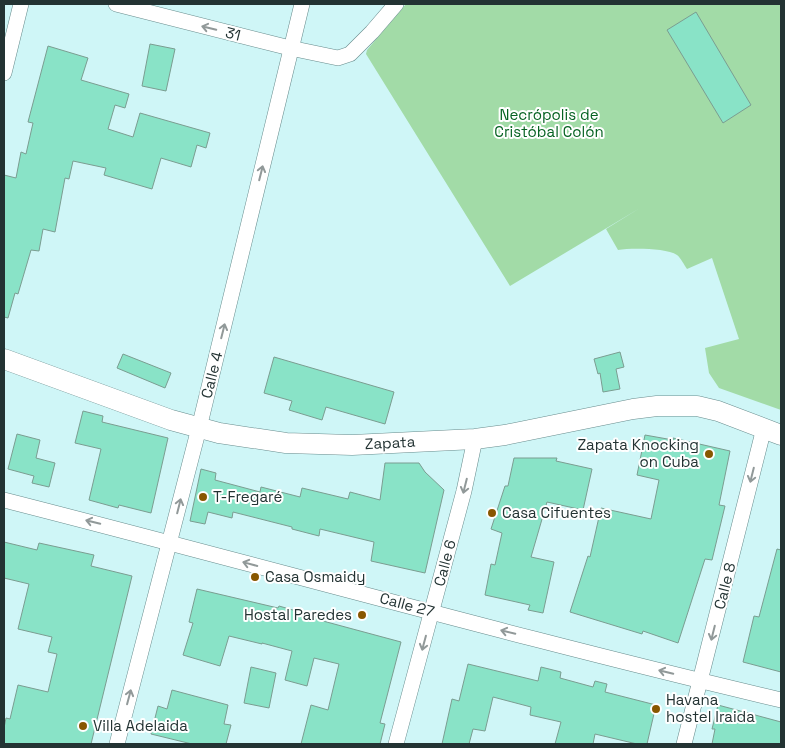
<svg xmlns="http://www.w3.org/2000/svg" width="785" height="748" font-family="'Space Grotesk',sans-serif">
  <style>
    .green { fill: #a2dba7 }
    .building { fill: #89e3c7; stroke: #7b9d91 }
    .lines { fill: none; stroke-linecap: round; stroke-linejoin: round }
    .street-casing { stroke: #688c8d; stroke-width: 16 }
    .secondary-casing { stroke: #688c8d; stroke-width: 21 }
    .street { stroke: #fff; stroke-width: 15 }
    .secondary { stroke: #fff; stroke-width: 20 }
    .oneway { stroke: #919999 }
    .poi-dot { fill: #885700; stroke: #fff; stroke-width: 2 }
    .labels { text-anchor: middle; stroke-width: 4; stroke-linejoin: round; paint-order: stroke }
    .street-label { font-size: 15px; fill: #233333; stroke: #fff }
    .park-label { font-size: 15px; fill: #056221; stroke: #fff }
    .poi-label { font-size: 15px; fill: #233333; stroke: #fff; text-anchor: start }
  </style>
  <rect width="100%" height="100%" fill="#cff6f7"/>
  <path class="green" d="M406,4h375v406l-62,-22 -10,-15 -4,-25 34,-9 -27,-81 -25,11c-3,-4 -6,-11 -10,-14 -11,-7 -46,-7 -59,-5l-12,-21 34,-21 -130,78 -144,-232 1,-4z"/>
  <g class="building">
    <path d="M696,12l55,93 -28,18 -56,-93z"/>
    <path d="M150,44l25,5 -9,42 -24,-5z"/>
    <path d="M48,46l40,12 -7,22 48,14 -4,14 -10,-3 -7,24 25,8 7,-24 70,20 -4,15 -9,-3 -6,22 -30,-9 -9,31 -48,-14 2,-7 -33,-7 -4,18 -4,-1 -10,54 -12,-3 -4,22 -8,-1 -13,44 -3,-1 -7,25 -4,-1v-142l12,3 5,-26 5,2 7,-31 -5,-1z"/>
    <path d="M620,352l4,15 -8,2 4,20 -17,3 -3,-19 -2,1 -4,-15z"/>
    <path d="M123,354l48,19 -6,15 -48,-20z"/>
    <path d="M274,357l120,35 -9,32 -59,-17 -4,13 -33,-10 3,-9 -28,-8z"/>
    <path d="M83,411l20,5 -1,6 66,16 -17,75 -32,-8 -1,3 -29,-8 12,-51 -26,-6z"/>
    <path d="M17,434l23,6 -4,18 19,5 -6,24 -17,-4 2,-7 -26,-7z"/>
    <path d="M645,435l28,5v-2l57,13 -11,54 6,1 -13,54 -7,-1 -27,84 -35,-12 -1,3 -72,-22 18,-56 2,1 11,-49 50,11 8,-39 -22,-5z"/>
    <path d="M514,458h43l-1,3 36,8 -9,41 -36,-8 -16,55 23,5 -11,51 -15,-3 2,-5 -45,-10 6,-31 4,1 7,-32 -11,-4 14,-43h3z"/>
    <path d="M385,463h34l6,9 19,18 -19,83 -54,-12 3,-19 -54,-13 -1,7 -27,-7v-2l-59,-15 -1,6 -24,-6 -3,12 -15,-3 11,-52 15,4 -1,7 45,12 1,-5 39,10 2,-9 46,11 2,-7 30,8z"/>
    <path d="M4,542l33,8 2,-7 55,12 -3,11 41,10 -41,168h-87v-16l2,-10 4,1 8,-34 30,7 9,-38 -9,-2 4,-15 -34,-8 11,-45 -25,-6z"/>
    <path d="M777,549l4,1v122l-38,-10 11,-46 5,1z"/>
    <path d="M197,589l81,19 1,-2 45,13 -1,2 78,21 -21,81 5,1 -5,20h-79l10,-39 17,5 11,-46 -25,-6 -7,28 -22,-6 7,-29 -30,-8v1l-33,-8 -9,30 -37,-11 10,-32 -4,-1z"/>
    <path d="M468,664l70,17 3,-14 20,5 -1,6 33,9 2,-6 12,3 -2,8 51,13 -9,39h-10l-42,-10 -2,10h-38l6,-22 -31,-7 1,-8 -38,-10 -8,34 -12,-2 -4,15h-27l10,-45 7,2z"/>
    <path d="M251,667l25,6 -7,35 -25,-5z"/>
    <path d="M172,690l56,15 -4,19 7,1 -5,19h-34l-41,-10 7,-28 9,3z"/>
    <path d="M718,705l63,17v22h-69l3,-15h-3z"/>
  </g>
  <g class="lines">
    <g class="street-casing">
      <g id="street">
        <path d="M116,4l174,44 48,10 12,-4 22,-22 24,-28"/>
        <path d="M4,73l17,-69"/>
        <path d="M4,500c259,66 517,139 777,200"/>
        <path d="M117,744l82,-316 103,-424"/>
        <path d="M396,744l68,-253 11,-52"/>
        <path d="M684,744l80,-316"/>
      </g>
    </g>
    <g class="secondary-casing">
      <path id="secondary" d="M4,359l167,61 48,13 67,10 66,2 123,-6 30,-4 128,-26 24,-3h40l21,5 63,24"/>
    </g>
    <use href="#street" class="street"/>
    <use href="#secondary" class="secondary"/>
  </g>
  <defs><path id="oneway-shaft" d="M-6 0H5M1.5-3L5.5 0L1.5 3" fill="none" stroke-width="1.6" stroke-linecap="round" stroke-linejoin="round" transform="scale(1.25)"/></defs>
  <g class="oneway">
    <use href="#oneway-shaft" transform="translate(209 28) rotate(-166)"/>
    <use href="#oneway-shaft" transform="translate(261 173) rotate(-76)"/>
    <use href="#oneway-shaft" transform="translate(223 331) rotate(-76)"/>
    <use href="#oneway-shaft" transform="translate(752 475) rotate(104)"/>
    <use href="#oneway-shaft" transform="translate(465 486) rotate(104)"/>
    <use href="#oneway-shaft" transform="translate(179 506) rotate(-76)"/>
    <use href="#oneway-shaft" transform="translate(93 522) rotate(-166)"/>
    <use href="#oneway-shaft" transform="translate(250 564) rotate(-165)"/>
    <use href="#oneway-shaft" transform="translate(508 632) rotate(-166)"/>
    <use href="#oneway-shaft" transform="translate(713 633) rotate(104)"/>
    <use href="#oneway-shaft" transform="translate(424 643) rotate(105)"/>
    <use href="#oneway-shaft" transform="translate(666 672) rotate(-166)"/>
    <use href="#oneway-shaft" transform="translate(129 697) rotate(-75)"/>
  </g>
  <g class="poi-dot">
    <circle cx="709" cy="454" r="5"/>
    <circle cx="203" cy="497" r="5"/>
    <circle cx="492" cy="513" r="5"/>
    <circle cx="255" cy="577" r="5"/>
    <circle cx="362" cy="615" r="5"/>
    <circle cx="656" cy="709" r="5"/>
    <circle cx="83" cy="726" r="5"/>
  </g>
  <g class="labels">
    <g class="street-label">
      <text transform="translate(233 34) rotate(14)" y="5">31</text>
      <text transform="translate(212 375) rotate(-76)" y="5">Calle 4</text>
      <text transform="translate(390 443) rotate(-3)" y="5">Zapata</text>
      <text transform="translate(445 563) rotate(-75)" y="5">Calle 6</text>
      <text transform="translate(725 586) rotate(-76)" y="5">Calle 8</text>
      <text transform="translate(407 605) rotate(15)" y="5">Calle 27</text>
    </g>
    <g class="park-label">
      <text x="549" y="120">Necrópolis de<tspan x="549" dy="17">Cristóbal Colón</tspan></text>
    </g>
    <g class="poi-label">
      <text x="699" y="450" text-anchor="end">Zapata Knocking<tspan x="699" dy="17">on Cuba</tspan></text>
      <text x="213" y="502">T-Fregaré</text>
      <text x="502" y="518">Casa Cifuentes</text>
      <text x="265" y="582">Casa Osmaidy</text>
      <text x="352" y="620" text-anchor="end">Hostal Paredes</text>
      <text x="666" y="705">Havana<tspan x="666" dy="17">hostel Iraida</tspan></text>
      <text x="93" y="731">Villa Adelaida</text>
    </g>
  </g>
  <rect width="785" height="748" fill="none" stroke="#233333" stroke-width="10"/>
</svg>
